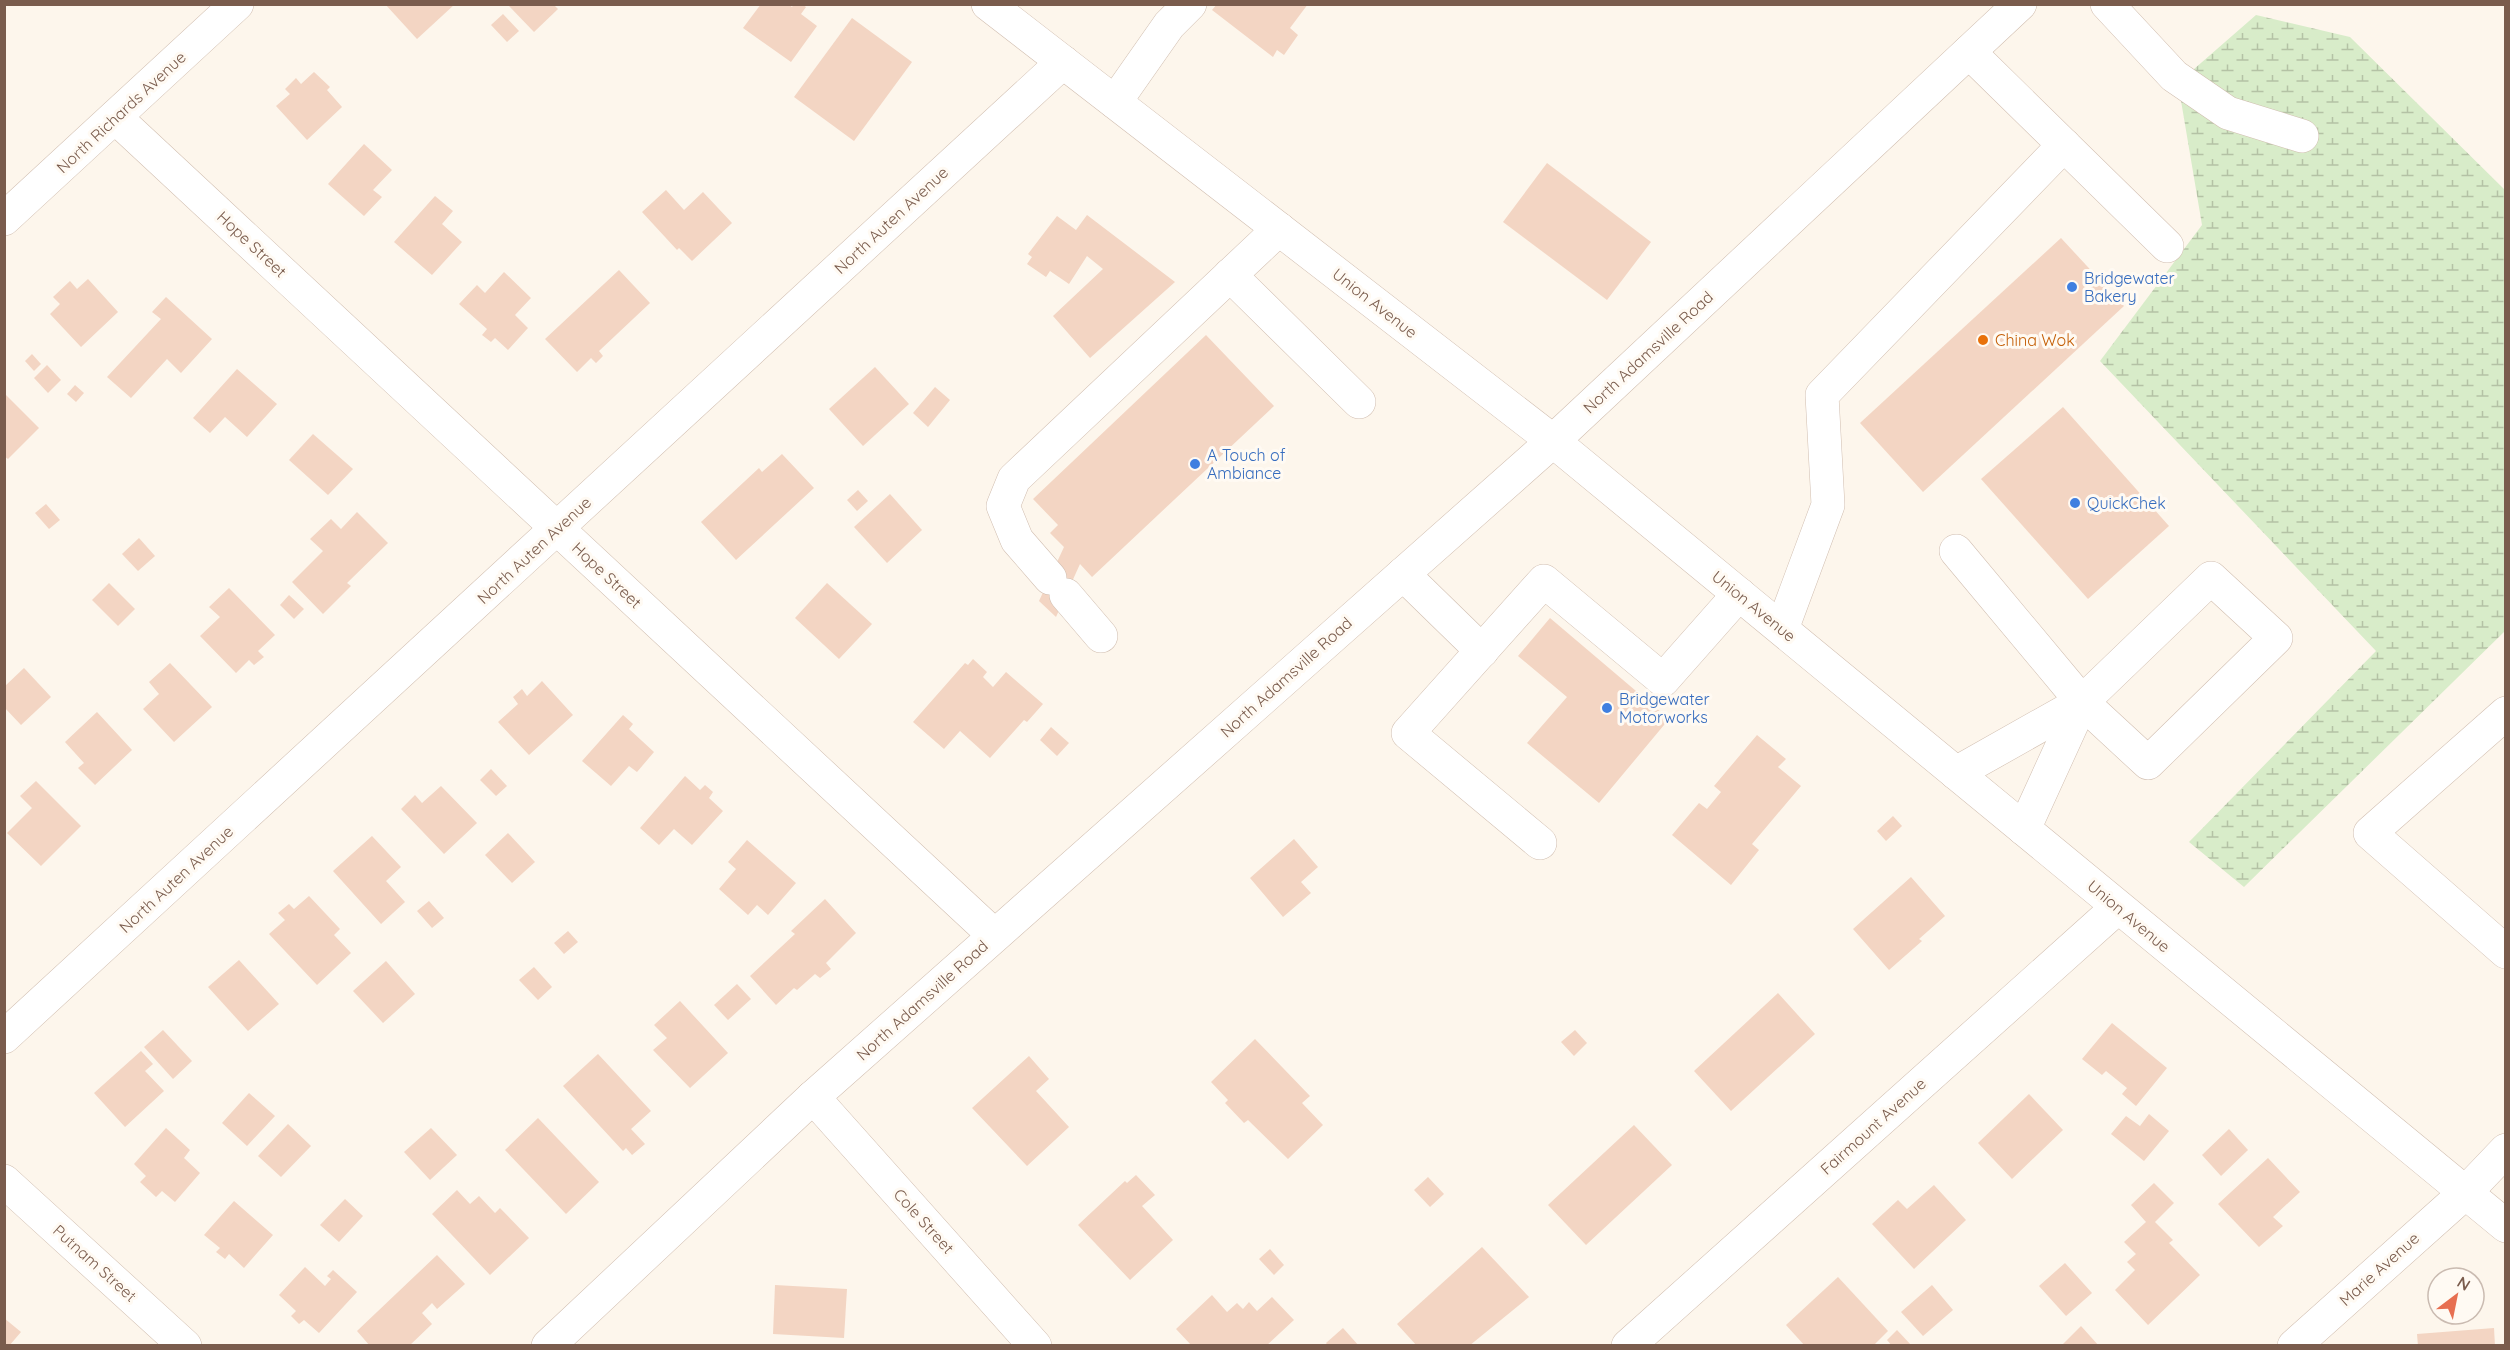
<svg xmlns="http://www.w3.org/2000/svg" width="2510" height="1350" font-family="Quicksand,sans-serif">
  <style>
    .wetland { fill: url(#wetland-marsh) }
    .building { fill: #f3d5c3 }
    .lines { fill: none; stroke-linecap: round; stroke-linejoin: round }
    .minor-casing { stroke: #d1beb0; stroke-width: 34 }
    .minor { stroke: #fff; stroke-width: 33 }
    .shop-dot { fill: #3f7fe0; stroke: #fffaf3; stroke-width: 2 }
    .food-dot { fill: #e8710a; stroke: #fffaf3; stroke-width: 2 }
    .labels { text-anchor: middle; stroke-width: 6; stroke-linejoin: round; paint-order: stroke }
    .street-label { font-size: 16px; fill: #7a5c4d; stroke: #fffaf3 }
    .shop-label { font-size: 16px; fill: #366cbe; stroke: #fffaf3; text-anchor: start }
    .food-label { font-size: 16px; fill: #c56008; stroke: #fffaf3; text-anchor: start }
  </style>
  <defs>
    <pattern id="wetland-marsh" width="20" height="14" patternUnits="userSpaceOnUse" patternTransform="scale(1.5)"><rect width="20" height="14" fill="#d8ecc9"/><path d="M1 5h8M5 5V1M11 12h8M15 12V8" fill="none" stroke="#b4c2a5"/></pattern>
  </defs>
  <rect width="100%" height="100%" fill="#fdf6ec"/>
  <path class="wetland" d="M2256,15l94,22 155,153v441l-261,256 -55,-45 187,-191 -276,-290 102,-136 -24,-142z"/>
  <g class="building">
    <path d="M385,4h70l-38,35z"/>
    <path d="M510,4h43l5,5 -24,23 -25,-26z"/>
    <path d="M761,4h27l4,3 2,-3h8l4,3 -5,7 16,12 -26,36 -48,-34z"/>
    <path d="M1217,4h91l-18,24 8,7 -14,20 -7,-5 -4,7 -61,-47z"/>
    <path d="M503,14l16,17 -12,11 -16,-17z"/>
    <path d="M852,18l60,44 -58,79 -60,-44z"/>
    <path d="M314,72l16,15 -3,3 15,17 -35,33 -31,-34 14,-12 -5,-5 11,-11 5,6z"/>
    <path d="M364,144l28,26 -19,20 9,7 -18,19 -36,-32z"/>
    <path d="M1547,163l104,79 -44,58 -104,-78z"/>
    <path d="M666,190l18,20 19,-18 29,31 -40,38 -13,-13 -2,2 -35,-38z"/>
    <path d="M435,196l18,15 -11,13 20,18 -30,33 -38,-33z"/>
    <path d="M1087,215l88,67 -85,76 -37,-42 50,-47 -16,-13 -18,28 -19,-13 -4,6 -19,-13 5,-7 -4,-3 29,-38 19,14z"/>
    <path d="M2061,238l63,68 -201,186 -63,-69z"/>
    <path d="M619,270l31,33 -51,48 4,5 -7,7 -5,-5 -14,14 -32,-33z"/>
    <path d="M504,272l27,26 -16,17 13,13 -20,22 -13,-12 -4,4 -9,-7 5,-6 -28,-25 18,-19 8,8z"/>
    <path d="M88,279l30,33 -37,35 -31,-33 10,-10 -7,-7 17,-16 7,8z"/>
    <path d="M166,297l46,42 -31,34 -14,-14 -36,39 -24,-21 54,-58 -9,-7z"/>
    <path d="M1206,335l68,71 -182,171 -12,-13 -24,53 -17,-16 25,-54 -14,-14 8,-8 -25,-26z"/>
    <path d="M32,354l9,10 -7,7 -9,-10z"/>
    <path d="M47,365l14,15 -13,13 -14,-15z"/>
    <path d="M875,367l34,37 -46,42 -34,-37z"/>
    <path d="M237,369l40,35 -30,33 -22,-20 -15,16 -17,-15z"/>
    <path d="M75,385l9,8 -8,9 -9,-8z"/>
    <path d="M935,387l15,13 -22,27 -15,-14z"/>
    <path d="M4,393l35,35 -31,31 -4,-3z"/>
    <path d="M2063,407l106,119 -81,73 -107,-120z"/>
    <path d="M313,434l40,35 -25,26 -39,-35z"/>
    <path d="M782,454l32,34 -78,72 -35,-38 58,-54 3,4z"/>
    <path d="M858,490l10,11 -11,10 -10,-11z"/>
    <path d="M890,494l32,36 -35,33 -33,-36z"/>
    <path d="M46,504l14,16 -11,9 -14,-16z"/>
    <path d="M357,512l31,31 -41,40 4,3 -28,28 -31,-32 31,-31 -13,-12 21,-20 10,10z"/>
    <path d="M139,538l16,18 -17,15 -16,-17z"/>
    <path d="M109,583l26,26 -17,17 -26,-26z"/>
    <path d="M827,583l45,41 -33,35 -44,-41z"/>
    <path d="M229,588l46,47 -17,16 6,6 -10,8 -5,-5 -13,13 -36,-37 20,-19 -11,-10z"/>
    <path d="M289,595l15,14 -10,10 -14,-14z"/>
    <path d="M1550,618l119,101 -70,84 -72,-60 40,-46 -49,-41z"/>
    <path d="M973,659l14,13 -4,5 10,10 13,-15 37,32 -16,18 -3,-2 -34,38 -30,-27 -16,18 -31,-27 52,-59 3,2z"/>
    <path d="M170,663l42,44 -38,35 -31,-33 16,-15 -10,-12z"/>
    <path d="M24,668l27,29 -30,28 -17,-18v-20z"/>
    <path d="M542,681l31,34 -44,40 -31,-33 20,-18 -5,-7 9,-8 5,7z"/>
    <path d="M97,712l35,38 -37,35 -17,-17 6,-5 -19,-21z"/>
    <path d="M623,715l10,9 -4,5 25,23 -17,20 -8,-6 -18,20 -29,-25z"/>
    <path d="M1051,727l18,16 -12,13 -17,-16z"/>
    <path d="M1757,735l29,24 -8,8 23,19 -49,58 7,6 -28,35 -59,-50 27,-32 8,6 14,-17 -7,-6z"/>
    <path d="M491,769l16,17 -11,10 -16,-16z"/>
    <path d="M685,776l15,14 5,-5 8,7 -4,6 14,13 -31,34 -18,-16 -15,16 -19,-17z"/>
    <path d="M36,781l45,45 -40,40 -34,-33 25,-25 -12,-12z"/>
    <path d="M441,786l36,37 -33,31 -43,-45 14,-14 7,8z"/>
    <path d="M1893,816l9,10 -16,15 -9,-10z"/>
    <path d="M508,833l27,29 -23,21 -27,-28z"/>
    <path d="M372,836l29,31 -15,14 19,21 -24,22 -48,-53z"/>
    <path d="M1294,839l24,28 -17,15 10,11 -28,24 -33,-39z"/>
    <path d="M747,840l49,43 -28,32 -11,-10 -9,10 -29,-26 17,-20 -8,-7z"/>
    <path d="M1911,877l34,39 -26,23 3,2 -33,29 -36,-41z"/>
    <path d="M309,896l31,33 -6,6 17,18 -34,32 -48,-51 16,-14 -7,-7 11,-9 5,5z"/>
    <path d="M825,899l31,34 -30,30 5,6 -11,9 -5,-4 -18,16 -3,-2 -18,17 -26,-29 45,-42 -4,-3z"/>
    <path d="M429,901l15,17 -12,10 -15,-17z"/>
    <path d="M568,931l10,11 -14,12 -10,-11z"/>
    <path d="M239,960l40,44 -31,27 -40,-44z"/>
    <path d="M386,961l29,33 -32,29 -30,-32z"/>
    <path d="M534,967l18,20 -14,13 -19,-20z"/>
    <path d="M737,984l14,15 -23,21 -14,-15z"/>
    <path d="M1778,993l37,41 -84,77 -37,-40z"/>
    <path d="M680,1001l48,52 -38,35 -37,-38 14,-12 -13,-13z"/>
    <path d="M2112,1023l55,45 -31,38 -14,-12 5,-6 -21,-17 -4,4 -20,-16z"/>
    <path d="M163,1030l29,31 -19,18 -29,-32z"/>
    <path d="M1575,1030l12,13 -13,13 -13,-14z"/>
    <path d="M1255,1039l55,57 -8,7 21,22 -35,34 -40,-39 -4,3 -19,-20 3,-3 -17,-18z"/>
    <path d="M141,1051l12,13 -8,7 19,20 -39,36 -31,-34z"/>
    <path d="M598,1054l53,57 -20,18 14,15 -13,11 -6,-7 -3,3 -60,-65z"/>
    <path d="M1029,1056l20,23 -13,12 33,36 -42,39 -55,-58z"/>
    <path d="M249,1093l26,23 -28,30 -25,-23z"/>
    <path d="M2029,1094l34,36 -51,49 -34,-36z"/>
    <path d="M2149,1114l20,17 -25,30 -33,-27 15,-18 14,10z"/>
    <path d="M538,1118l61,64 -33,32 -61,-64z"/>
    <path d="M288,1124l23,22 -30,31 -23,-21z"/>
    <path d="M1634,1125l38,40 -86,80 -38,-40z"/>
    <path d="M166,1128l24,22 -6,8 16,15 -25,29 -13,-11 -6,6 -16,-15 6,-6 -12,-12z"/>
    <path d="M431,1128l26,27 -27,25 -26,-28z"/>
    <path d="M2229,1129l19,21 -27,26 -19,-21z"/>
    <path d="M2268,1158l32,34 -27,25 10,9 -24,21 -41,-43z"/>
    <path d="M1136,1175l19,20 -13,11 31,34 -43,40 -52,-55 47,-44 2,2z"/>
    <path d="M1428,1177l16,17 -14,13 -16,-17z"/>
    <path d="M2154,1183l20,20 -19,19 18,18 -4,3 31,32 -52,50 -33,-35 20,-20 -8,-8 9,-8 -12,-12 22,-20 -15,-17z"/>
    <path d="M1934,1185l32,35 -52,49 -42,-45 26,-24 9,9z"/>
    <path d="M457,1190l13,14 9,-8 16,17 5,-5 29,30 -39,37 -58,-61z"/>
    <path d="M345,1199l18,17 -24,26 -19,-17z"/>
    <path d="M234,1201l39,34 -29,33 -15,-14 -4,5 -9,-7 4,-4 -16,-13z"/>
    <path d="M1482,1247l47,50 -60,49h-52l-20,-22z"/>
    <path d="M1270,1249l14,16 -10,10 -15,-16z"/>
    <path d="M437,1255l28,29 -28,25 -5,-6 -10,10 10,11 -23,22h-39l-13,-15z"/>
    <path d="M2065,1263l27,30 -26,23 -27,-30z"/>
    <path d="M305,1267l20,19 6,-7 -4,-3 6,-6 24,22 -38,41 -15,-13 -5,4 -8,-8 5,-5 -17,-16z"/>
    <path d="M1838,1277l50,54 -15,15h-68l-19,-21z"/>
    <path d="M775,1285l72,4 -3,49 -71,-4z"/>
    <path d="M1932,1285l21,25 -30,26 -22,-24z"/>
    <path d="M1212,1295l15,17 10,-9 6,6 6,-7 8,9 15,-14 22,23 -28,26h-74l-16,-17z"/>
    <path d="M4,1318l17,14 -12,14h-5z"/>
    <path d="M2081,1326l18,20h-38z"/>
    <path d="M1343,1328l16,18h-31l-2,-3z"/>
    <path d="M2494,1328l1,18h-77l-1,-12z"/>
    <path d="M1897,1330l15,16h-20l-5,-6z"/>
  </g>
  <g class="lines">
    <g class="minor-casing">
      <g id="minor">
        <path d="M988,4l565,437 953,785"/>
        <path d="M2107,4l67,72 54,37 74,23"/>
        <path d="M1969,52l198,194"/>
        <path d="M1115,102l54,-77 21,-21"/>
        <path d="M115,117l879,818"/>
        <path d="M4,219l233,-215"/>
        <path d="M1230,275l129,127"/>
        <path d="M1956,551l126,151 66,61 128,-125 -65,-60 -129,124 -126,71"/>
        <path d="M1403,574l79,77"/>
        <path d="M1050,578l-33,-38 -14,-34 11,-27 265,-250"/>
        <path d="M1066,595l35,41"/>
        <path d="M1782,629l46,-124 -6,-110 242,-250"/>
        <path d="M2506,713l-136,120 136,119"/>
        <path d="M2024,829l58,-127"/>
        <path d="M1540,843l-132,-110 136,-152 119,99 76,-86"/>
        <path d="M4,1037l1059,-975"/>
        <path d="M813,1097l222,249"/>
        <path d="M4,1181l181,165"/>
        <path d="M548,1346l265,-249 740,-656 467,-437"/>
        <path d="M1628,1346l490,-439"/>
        <path d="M2294,1346l171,-153 41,-43"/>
      </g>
    </g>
    <use href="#minor" class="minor"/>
  </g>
  <g class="shop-dot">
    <circle cx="2072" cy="287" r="6"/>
    <circle cx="1195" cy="464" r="6"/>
    <circle cx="2075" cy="503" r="6"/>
    <circle cx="1607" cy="708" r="6"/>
  </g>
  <circle class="food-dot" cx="1983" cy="340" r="6"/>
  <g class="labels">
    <g class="street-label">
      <text transform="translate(121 112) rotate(-43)" y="6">North Richards Avenue</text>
      <text transform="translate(891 220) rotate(-43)" y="6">North Auten Avenue</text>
      <text transform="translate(252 244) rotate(43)" y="6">Hope Street</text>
      <text transform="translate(1375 303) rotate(38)" y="6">Union Avenue</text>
      <text transform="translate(1648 352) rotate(-43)" y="6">North Adamsville Road</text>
      <text transform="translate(534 550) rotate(-43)" y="6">North Auten Avenue</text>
      <text transform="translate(607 575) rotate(43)" y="6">Hope Street</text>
      <text transform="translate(1754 606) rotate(39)" y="6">Union Avenue</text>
      <text transform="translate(1286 677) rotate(-42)" y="6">North Adamsville Road</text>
      <text transform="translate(176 879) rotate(-43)" y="6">North Auten Avenue</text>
      <text transform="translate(2129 916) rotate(40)" y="6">Union Avenue</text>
      <text transform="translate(922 1000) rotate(-42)" y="6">North Adamsville Road</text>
      <text transform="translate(1873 1126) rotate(-42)" y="6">Fairmount Avenue</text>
      <text transform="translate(924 1221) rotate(48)" y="6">Cole Street</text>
      <text transform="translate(95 1263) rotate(42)" y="6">Putnam Street</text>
      <text transform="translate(2379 1269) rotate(-42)" y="6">Marie Avenue</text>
    </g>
    <g class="shop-label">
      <text x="2084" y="284">Bridgewater<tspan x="2084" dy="18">Bakery</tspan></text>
      <text x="1207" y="461">A Touch of<tspan x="1207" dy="18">Ambiance</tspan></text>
      <text x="2087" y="509">QuickChek</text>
      <text x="1619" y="705">Bridgewater<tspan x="1619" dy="18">Motorworks</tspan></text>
    </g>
    <g class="food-label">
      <text x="1995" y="346">China Wok</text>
    </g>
  </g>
  <rect width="2510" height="1350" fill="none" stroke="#7a5c4d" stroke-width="12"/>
  <g transform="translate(2456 1296) rotate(32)"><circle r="28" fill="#fffaf3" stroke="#cabbb1" stroke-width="1.5"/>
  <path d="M0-4.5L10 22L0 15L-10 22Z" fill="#e76f51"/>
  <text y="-9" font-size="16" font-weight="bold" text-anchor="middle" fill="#7a5c4d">N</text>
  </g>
</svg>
